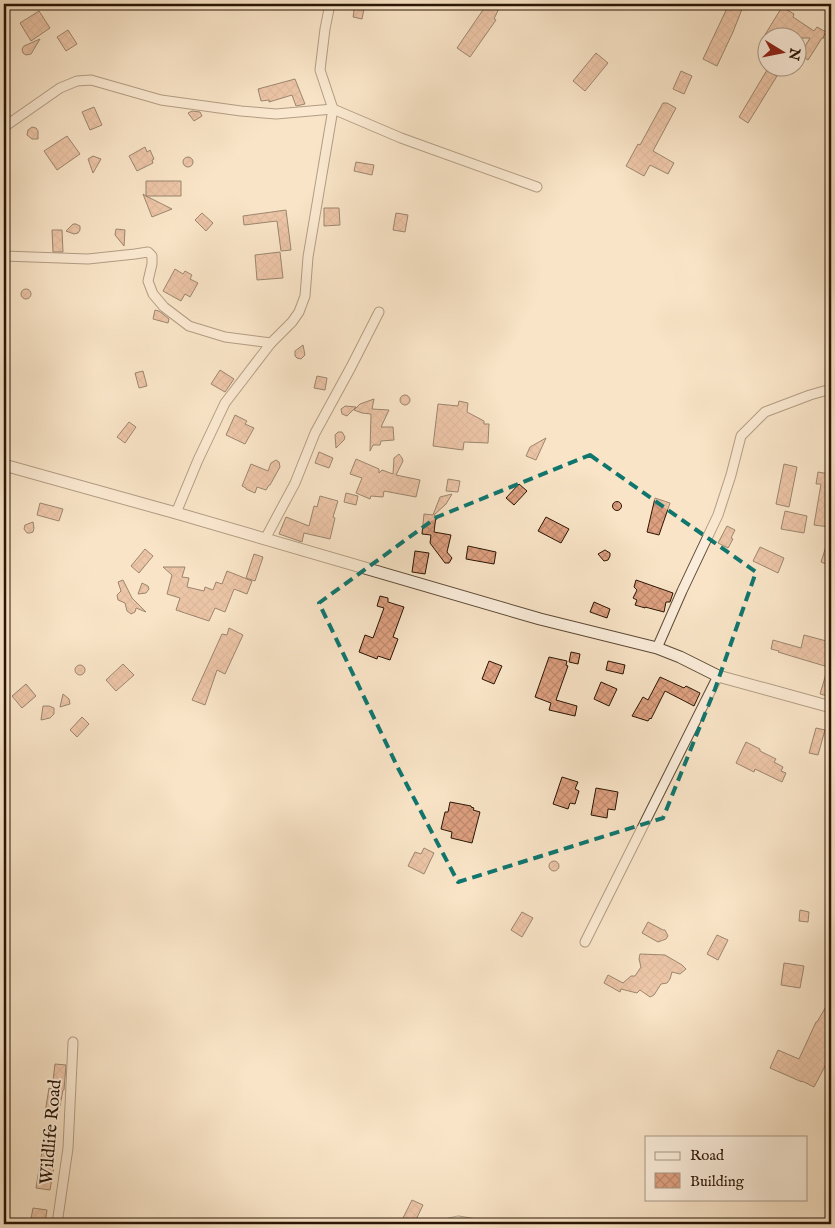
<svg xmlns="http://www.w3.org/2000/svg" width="835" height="1228" font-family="'IM FELL English',serif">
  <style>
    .building { fill: url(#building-cross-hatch); stroke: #291504 }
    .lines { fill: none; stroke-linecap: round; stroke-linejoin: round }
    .minor-casing { stroke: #5d4935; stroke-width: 11 }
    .tertiary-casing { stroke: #5d4935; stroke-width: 13 }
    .minor { stroke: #fbeddb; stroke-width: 9 }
    .tertiary { stroke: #fbeddb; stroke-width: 11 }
    .marked { fill: none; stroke: #0f766e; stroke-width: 4; stroke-dasharray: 10 6; stroke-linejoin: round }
    .labels { text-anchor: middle; stroke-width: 4; stroke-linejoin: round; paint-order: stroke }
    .street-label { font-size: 18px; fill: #291504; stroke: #fbeddb }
  </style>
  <defs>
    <pattern id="building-cross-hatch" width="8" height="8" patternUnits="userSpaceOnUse" patternTransform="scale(1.25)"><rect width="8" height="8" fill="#dea080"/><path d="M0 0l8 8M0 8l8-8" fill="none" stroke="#be896d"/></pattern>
  </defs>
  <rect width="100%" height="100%" fill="#f9e4c7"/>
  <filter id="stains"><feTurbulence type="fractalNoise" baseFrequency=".004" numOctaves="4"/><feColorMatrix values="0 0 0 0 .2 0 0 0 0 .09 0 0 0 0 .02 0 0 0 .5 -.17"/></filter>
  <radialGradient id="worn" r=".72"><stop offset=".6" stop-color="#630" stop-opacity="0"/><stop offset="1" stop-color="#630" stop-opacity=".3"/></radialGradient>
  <g class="building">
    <path d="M355,4h10l-3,15 -9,-2z"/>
    <path d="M487,4h14l-7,15 2,1 -26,37 -13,-9z"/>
    <path d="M729,4h15l-11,28 -16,34 -14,-7z"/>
    <path d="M782,7l12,7 -1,3 21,14 3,-4 9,5 -3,5 1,1h-2l-14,22 -8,-5 10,-17h-47z"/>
    <path d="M39,11l11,17 -19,13 -11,-18z"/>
    <path d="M68,30l9,14 -11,7 -9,-14z"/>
    <path d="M40,39l-9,15 -5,1 -3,-2 -1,-4 2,-3z"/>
    <path d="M596,53l12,10 -23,28 -12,-10z"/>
    <path d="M767,70l10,6 -29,47 -9,-6z"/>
    <path d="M681,71l11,5 -8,18 -11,-5z"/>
    <path d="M295,79l10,25 -9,2 -4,-11 -23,7v-2l-8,1 -3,-12z"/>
    <path d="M663,103h4l9,5 -23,43 21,12 -6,11 -18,-9 -6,11 -18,-10 12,-22 2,1z"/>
    <path d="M94,107l8,18 -12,5 -8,-18z"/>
    <path d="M192,111l8,1 2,4 -8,5 -6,-8z"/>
    <path d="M32,127l4,1 2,3v8h-6l-5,-4 1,-5z"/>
    <path d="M67,136l13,18 -23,16 -13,-19z"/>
    <path d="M145,147l2,5 3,-2 4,9 -2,1 1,3 -16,8 -8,-15z"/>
    <path d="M93,156l8,3 -8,14 -5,-14z"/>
    <circle cx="188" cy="162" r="5"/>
    <path d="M356,162l18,3 -2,10 -18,-4z"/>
    <path d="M146,181h35v15h-35l26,13 -20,8 -9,-23 3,2z"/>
    <path d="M324,208h15l1,17 -16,1z"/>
    <path d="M286,210l5,40 -10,1 -4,-30 -33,4 -1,-9z"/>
    <path d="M202,213l11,10 -7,8 -11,-11z"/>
    <path d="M396,213l12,2 -3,17 -12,-2z"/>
    <path d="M73,224h3l4,2v4l-2,3 -4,1 -8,-3z"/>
    <path d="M116,229l9,1 -1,16 -9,-11z"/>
    <path d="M52,230h10l1,22h-10z"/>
    <path d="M280,252l3,26 -26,2 -2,-25z"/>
    <path d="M175,269l8,5 2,-3 7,4 -2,4 8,4 -8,14 -5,-3 -4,7 -18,-10z"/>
    <circle cx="26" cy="294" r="5"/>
    <path d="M155,310l4,1 10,8 -1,4 -15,-4z"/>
    <path d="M303,345l2,10 -4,4 -4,-1 -2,-2v-5z"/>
    <path d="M220,370l14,9 -9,13 -14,-8z"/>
    <path d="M143,371l4,15 -8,2 -4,-15z"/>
    <path d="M317,376l10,2 -2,12 -11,-2z"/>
    <circle cx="405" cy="400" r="5"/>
    <path d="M374,399l-2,10 17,1 -8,17h12l1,13 -13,1 -1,4h-7l-3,6 1,-37 -9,-1 -8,-3 6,-6z"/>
    <path d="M459,401l9,2 -1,9 17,9v3h5l-1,19 -24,-1 -1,8 -30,-4 5,-42 20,2z"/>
    <path d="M344,407l1,-1 11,1 -9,9 -5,-2 -1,-5z"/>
    <path d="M235,415l12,6 -2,3 9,4 -9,16 -19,-9z"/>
    <path d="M129,422l7,5 -11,16 -8,-6z"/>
    <path d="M338,432h4l3,5 -1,3 -8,8 -1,-13z"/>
    <path d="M546,438l-10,22 -10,-4 4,-9z"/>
    <path d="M319,452l14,6 -4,10 -14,-5z"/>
    <path d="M399,454l3,4 1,3 -7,14 24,5 -4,17 -32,-6 -1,6 -12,-1 -1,3 -14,-6 6,-15 -12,-4 6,-15 23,10v4l3,-3 11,4 1,-16z"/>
    <path d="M276,460l3,2 1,5 -10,18h-1l-3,5 -9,-3 -2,6 -9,-4v-1l-4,-2 9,-22 17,7 3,-8z"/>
    <path d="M784,464l13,3 -8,40 -13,-3z"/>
    <path d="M818,472l11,2 -2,8 4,1v37l-1,7 -16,-2 7,-41h-5z"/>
    <path d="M448,479l12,2 -2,11 -12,-1z"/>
    <path d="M519,484l8,7 -13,14 -8,-7z"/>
    <path d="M346,493l12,3 -2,9 -12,-3z"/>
    <path d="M452,494l-6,10 -12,11 2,1 -2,16 17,3 -4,17 5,6 -3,5h-4l-15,-20 1,-8 -9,-1 2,-20 9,1 7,-18z"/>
    <path d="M320,496l18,5 -5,16 2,1 -5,21 -26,-6 -2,9 -23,-8 7,-17 23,9 5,-20 3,1z"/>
    <path d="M655,498l15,5 -11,32 -12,-3z"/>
    <circle cx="617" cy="506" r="4.5"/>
    <path d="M40,503l23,6 -4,12 -22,-6z"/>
    <path d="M785,511l22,5 -3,17 -23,-4z"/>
    <path d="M546,517l23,12 -8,14 -23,-12z"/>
    <path d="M33,522l1,6 -1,4 -3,1h-3l-3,-4 1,-4z"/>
    <path d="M727,526l8,4 -4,8 2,1 -5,9 -10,-5z"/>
    <path d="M829,537h2v29l-10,-4z"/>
    <path d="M468,546l28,6 -2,12 -28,-5z"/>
    <path d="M760,547l24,11 -6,15 -25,-12z"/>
    <path d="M145,549l8,7 -14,17 -8,-7z"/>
    <path d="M605,550l5,3v3l-2,4 -4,1 -6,-7z"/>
    <path d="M415,551l14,2 -4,21 -13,-2z"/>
    <path d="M254,554l9,3 -8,24 -9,-3z"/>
    <path d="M163,567h22l-3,10 7,1 -2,9 17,4 1,-4 8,3 3,-8 6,2 5,-13 25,10 -5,13 -13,-5 -9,23 -10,-4 -6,13 -33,-11 4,-12 -13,-4 5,-19z"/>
    <path d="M123,580l9,18 14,14 -10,-4 -1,4 -4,2 -4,-3 -2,-8 -7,-3 -1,-5 4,-4 -3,-9z"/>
    <path d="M636,580l37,13 -3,9h-4l-2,10 -19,-5v1l-10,-3 2,-5 -4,-2 4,-8 -3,-3z"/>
    <path d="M142,583l6,3 1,3 -3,4 -8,1z"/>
    <path d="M380,596l8,2v4l16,5 -11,30 5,2 -8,21 -12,-4 -1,3 -18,-7 6,-17 8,3 11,-30 -7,-2z"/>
    <path d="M594,602l16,7 -3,9 -17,-6z"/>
    <path d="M229,628l14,7 -18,39 -8,-4 -12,35 -13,-5 30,-66 5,1z"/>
    <path d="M804,635l26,7 -4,13 5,1v41l-11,-3 8,-27 -50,-15 1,-1 -8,-2 2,-9 28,8z"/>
    <path d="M571,652l9,2 -2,10 -9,-2z"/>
    <path d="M549,657l18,4 -1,4 2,1 -12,34 21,6 -2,10 -26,-6 2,-7 -16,-6z"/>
    <path d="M489,661l13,5 -8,18 -12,-5z"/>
    <path d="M608,661l17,4 -2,9 -17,-4z"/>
    <path d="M123,664l11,11 -18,16 -10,-11z"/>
    <circle cx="80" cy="670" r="5"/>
    <path d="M660,677l24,11 2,-2 14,7 -6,13 -29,-15 -14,28 -1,-1 -2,3 -16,-5 11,-19 5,3z"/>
    <path d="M601,682l16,7 -8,17 -15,-7z"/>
    <path d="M26,684l10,12 -14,12 -10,-12z"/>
    <path d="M63,694l6,5 1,5 -10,3z"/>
    <path d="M43,706h6l5,2v6l-4,4 -9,2z"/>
    <path d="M82,717l7,7 -12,13 -7,-7z"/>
    <path d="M816,728l9,2 -7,25 -9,-2z"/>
    <path d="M746,742l14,7v2l16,8 -2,3 9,5 -2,4 5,2 -4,9 -27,-13 -1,3 -18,-9z"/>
    <path d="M562,777l16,5 -3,7 4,2 -4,13 -5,-1 -2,6 -15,-5z"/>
    <path d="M596,788l22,4 -3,18 -7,-1 -1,9 -16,-3z"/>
    <path d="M450,802l21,4v1l3,1 -1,2 7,2 -8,31 -21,-5 1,-6 -11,-3 4,-17h3z"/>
    <path d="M424,848l10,5 -10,21 -16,-8 7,-14 6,2z"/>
    <circle cx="554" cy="866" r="5"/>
    <path d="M800,910l9,2 -1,10 -9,-1z"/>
    <path d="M522,912l11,6 -11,19 -11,-7z"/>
    <path d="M648,922l15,8h2l3,6 -2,3 -8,3 -16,-9z"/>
    <path d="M717,935l11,5 -10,20 -11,-6z"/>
    <path d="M640,954l25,1 17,10 4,4 -6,5 -8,-2 -2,7 -3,4 -6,1 -7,11 -4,2 -10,-7 -3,3 -16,-4 -1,3 -16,-9 4,-8 15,8 8,-7h4l6,-9 -2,-8z"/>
    <path d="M784,963l20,3 -4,22 -19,-3z"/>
    <path d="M831,998v57l-17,32 -12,-6v1l-32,-14 8,-18 21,9 17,-37h1z"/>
    <path d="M55,1064l11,1 -2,25h-1l-5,26 -13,-3 4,-25 3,1z"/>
    <path d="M45,1133l11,2 -4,31h2l-4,24 -14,-2z"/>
    <path d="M412,1200l11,5 -9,19h-14z"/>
    <path d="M33,1208l14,2 -2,14h-15z"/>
  </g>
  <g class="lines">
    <g class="minor-casing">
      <g id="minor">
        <path d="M4,127l56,-39 17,-7 14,-1 70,20 80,11 35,3 57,-5 68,29 136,49"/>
        <path d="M4,256l84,3 47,-5 13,-2 4,4v8l-4,17 5,13 11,13 25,19 36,11 46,6"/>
        <path d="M176,513l22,-53 27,-57 46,-60 21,-21 7,-10 6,-16 3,-39 25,-148 -13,-39 5,-41 5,-25"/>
        <path d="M265,539l30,-56 20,-50 36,-66 28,-55"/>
        <path d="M657,648l25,-57 36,-76 13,-40 10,-39 24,-24 45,-17 21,-6"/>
        <path d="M585,942l133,-266"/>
        <path d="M57,1224l11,-76 5,-106"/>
        <path d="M445,1224l13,-3 18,3"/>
      </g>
    </g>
    <g class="tertiary-casing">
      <path id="tertiary" d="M4,465l172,48 364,106 117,29 23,9 38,19 113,31"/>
    </g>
    <use href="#minor" class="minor"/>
    <use href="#tertiary" class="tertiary"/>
  </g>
  <path d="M0 0H835V1228H0ZM590,455l166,117 -41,117 -52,129 -205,64 -60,-114 -79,-165 118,-86z" fill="#f9e4c7" fill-opacity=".55" fill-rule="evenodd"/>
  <path class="marked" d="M590,455l166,117 -41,117 -52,129 -205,64 -60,-114 -79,-165 118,-86z"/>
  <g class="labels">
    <g class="street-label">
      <text transform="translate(50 1132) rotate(-85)" y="6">Wildlife Road</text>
    </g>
  </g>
  <rect width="835" height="1228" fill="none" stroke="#f9e4c7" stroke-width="20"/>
  <rect x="5" y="5" width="825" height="1218" fill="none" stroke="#291504" stroke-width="2.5"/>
  <rect x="10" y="10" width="815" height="1208" fill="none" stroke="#291504"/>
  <rect x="645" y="1136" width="162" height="65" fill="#fbeddb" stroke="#a79785"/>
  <rect x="655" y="1152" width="25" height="8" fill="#fbeddb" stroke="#a79785"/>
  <text x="690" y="1160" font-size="15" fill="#291504">Road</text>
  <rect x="655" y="1173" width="25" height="15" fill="url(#building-cross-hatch)" stroke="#a79785"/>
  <text x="690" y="1186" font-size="15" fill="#291504">Building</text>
  <g transform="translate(782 52) rotate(100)"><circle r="24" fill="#fbeddb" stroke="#a79785"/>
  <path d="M0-4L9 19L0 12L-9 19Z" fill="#8f2418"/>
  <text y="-8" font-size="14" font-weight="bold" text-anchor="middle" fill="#291504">N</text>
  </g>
  <rect width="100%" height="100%" filter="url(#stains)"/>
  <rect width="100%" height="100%" fill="url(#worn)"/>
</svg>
